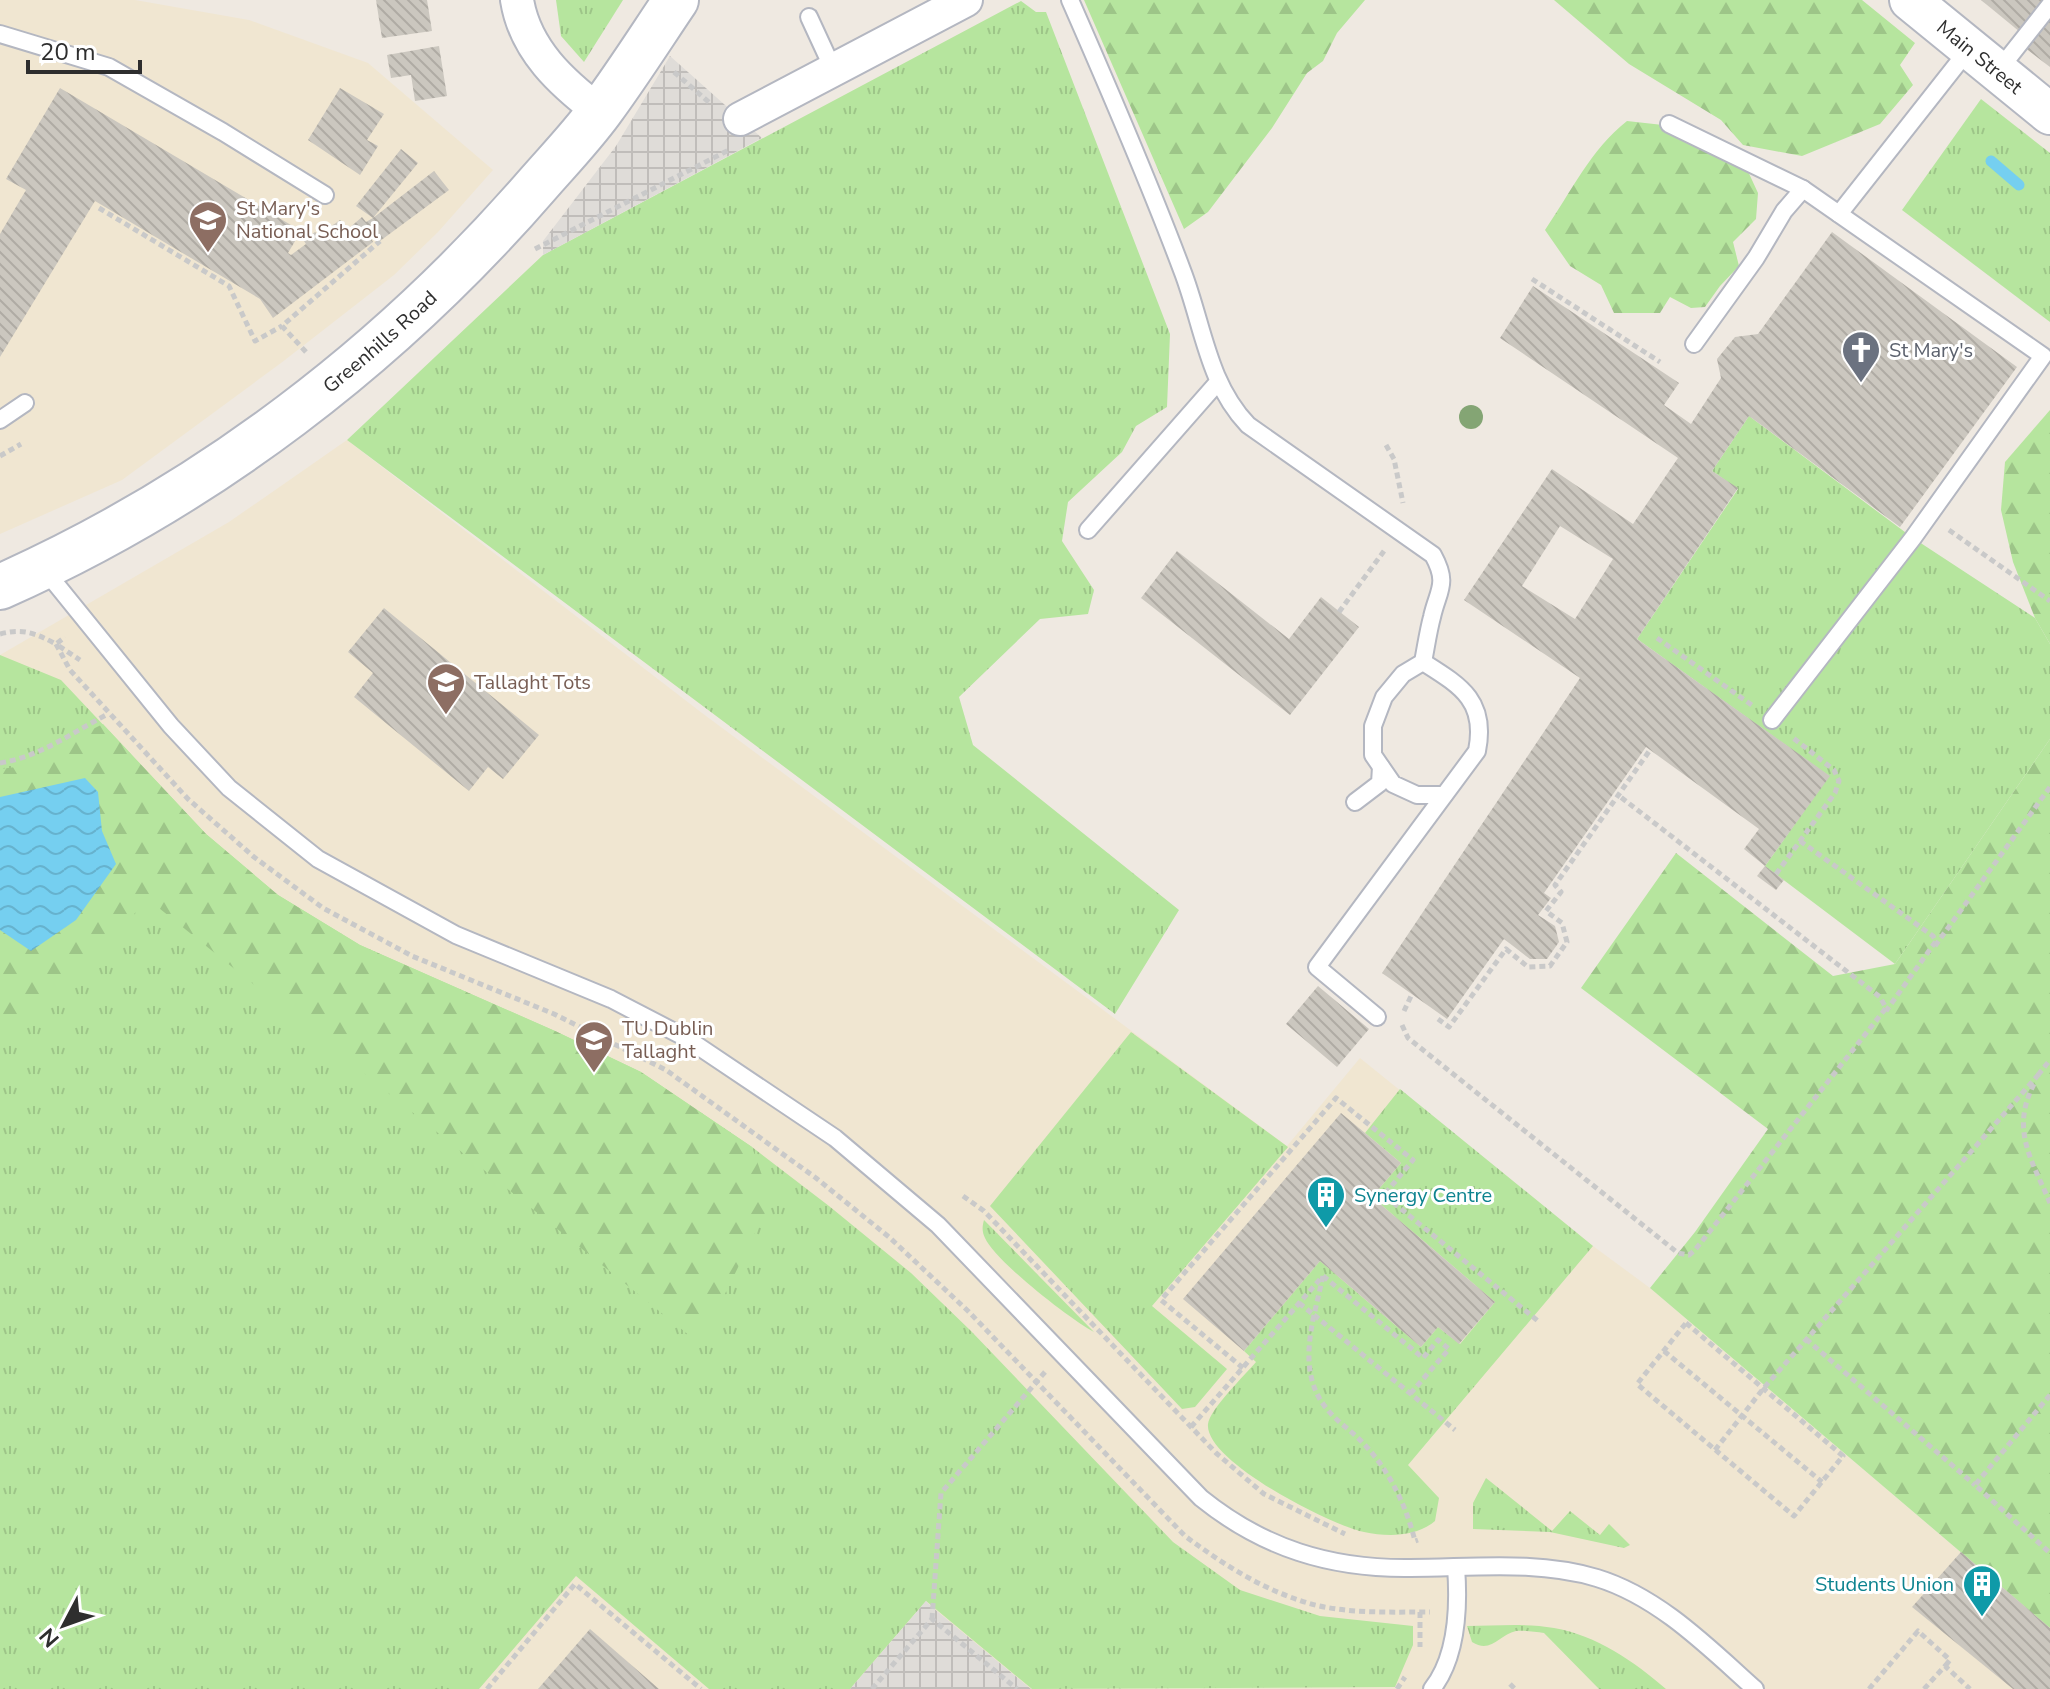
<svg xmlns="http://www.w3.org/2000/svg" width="2050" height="1689" font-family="'Nunito Sans',sans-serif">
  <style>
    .education { fill: #f0e6d1 }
    .grass { fill: url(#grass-tufts) }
    .forest { fill: url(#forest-firs) }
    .plaza { fill: url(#plaza-grid) }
    .water { fill: url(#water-waves) }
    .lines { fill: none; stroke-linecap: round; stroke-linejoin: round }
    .stream { stroke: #75cff0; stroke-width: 11 }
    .building { fill: url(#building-back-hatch); fill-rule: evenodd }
    .service-casing { stroke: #b4b7c1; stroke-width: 20 }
    .minor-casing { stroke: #b4b7c1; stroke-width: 36 }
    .tertiary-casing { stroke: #b4b7c1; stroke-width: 44 }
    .secondary-casing { stroke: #b4b7c1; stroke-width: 48 }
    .path { stroke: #c9c9c9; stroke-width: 5; stroke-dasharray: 6 4; stroke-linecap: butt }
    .service { stroke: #fff; stroke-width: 16 }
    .minor { stroke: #fff; stroke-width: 32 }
    .tertiary { stroke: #fff; stroke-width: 40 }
    .secondary { stroke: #fff; stroke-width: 44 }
    .tree { fill: #84a574 }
    .labels { text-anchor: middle; stroke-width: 6; stroke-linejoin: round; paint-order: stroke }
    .street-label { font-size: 20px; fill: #2e2e2e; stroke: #fff }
    .education-label { font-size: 20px; fill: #785e54; stroke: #fff; text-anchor: start }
    .worship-label { font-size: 20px; fill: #5b616d; stroke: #fff; text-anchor: start }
    .culture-label { font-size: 20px; fill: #0d838f; stroke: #fff; text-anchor: start }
  </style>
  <defs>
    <pattern id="grass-tufts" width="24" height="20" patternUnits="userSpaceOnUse" patternTransform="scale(2)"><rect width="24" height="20" fill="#b6e59e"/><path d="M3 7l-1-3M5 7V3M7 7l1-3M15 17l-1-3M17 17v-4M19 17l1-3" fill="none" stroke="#9dc588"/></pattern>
    <pattern id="forest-firs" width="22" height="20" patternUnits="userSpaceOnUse" patternTransform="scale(2)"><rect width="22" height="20" fill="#b6e59e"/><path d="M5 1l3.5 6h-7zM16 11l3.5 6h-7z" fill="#9dc588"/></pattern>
    <pattern id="plaza-grid" width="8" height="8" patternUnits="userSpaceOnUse" patternTransform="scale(2)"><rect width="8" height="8" fill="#dfdcd8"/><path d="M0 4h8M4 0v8" fill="none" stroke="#c0bdba"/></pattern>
    <pattern id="water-waves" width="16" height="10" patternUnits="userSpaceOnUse" patternTransform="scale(2)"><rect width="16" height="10" fill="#75cff0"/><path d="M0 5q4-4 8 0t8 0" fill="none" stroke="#66b2ce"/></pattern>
    <pattern id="building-back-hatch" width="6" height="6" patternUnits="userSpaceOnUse" patternTransform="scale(2)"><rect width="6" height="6" fill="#cbc7bf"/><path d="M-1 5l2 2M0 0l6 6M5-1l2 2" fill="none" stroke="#afaba4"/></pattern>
  </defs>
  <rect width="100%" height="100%" fill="#efe9e1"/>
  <g class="education">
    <path d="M0,0h135l114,20 119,43 125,107 -55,62 -44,43 -113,88 -159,117 -122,54z"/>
    <path d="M347,440l355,273 585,433 73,-88 233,188 57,42 400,340v61h-2050v-1034l229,-133z"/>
  </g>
  <g class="grass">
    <path d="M556,0h67l-39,62 -23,-26z"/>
    <path d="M1021,1l15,11h10l124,322 -3,73 -31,19 -14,26 -54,50 -6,39 32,49 -6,24 -48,5 -81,78 14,48 206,165 -64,104 -768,-574 196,-185z"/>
    <path d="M1981,99l69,54v169l-148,-112z"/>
    <path d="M1749,416l164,122 122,80 15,26v95l-155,225 -130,-98 64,-90 -192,-137 101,-150 -26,-18z"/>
    <path d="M0,655l61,25 145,154 72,61 82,50 195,86 86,41 111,75 77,59 82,67 60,58 202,211 67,48 80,26 93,10v19l-18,42 -363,2 -106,-88 -76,88h-141l-133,-113 -97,113h-479z"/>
    <path d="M1131,1032l157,115 -136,159 75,63 -32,38 -13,2 -192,-203z"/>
    <path d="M1400,1089l193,157 -185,219 31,33 -4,23c-19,16 -47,16 -71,11 -32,-6 -160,-71 -156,-108 2,-15 37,-49 48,-62l-12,-11 76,-90 101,86 17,-20 22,17 35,-42 -123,-105 29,-34 -36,-30z"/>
    <path d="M984,1220l110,112c-23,-12 -99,-71 -109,-94 -3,-6 -3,-11 -1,-18z"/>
    <path d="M1486,1478l66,53 18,-20 30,24 9,-11 21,21 -6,3 -74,-16 -77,-3v-26z"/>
    <path d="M1467,1626c28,0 59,-3 87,2 42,7 81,34 112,61h-67l-55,-56c-9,-1 -20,-3 -28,-2 -17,4 -25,23 -44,11z"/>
  </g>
  <g class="forest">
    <path d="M1084,0h281l-28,33 -14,28 -16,12 -35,55 -64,84 -24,17z"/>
    <path d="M1554,0h308l53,43 -15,22 13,20 -33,39 -78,32 -59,-11 -22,-25 -92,-56z"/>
    <path d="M1627,121l63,7 56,39 12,26 -2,26 -23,23 6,24 -19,20 -15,21 -14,1 -21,-11 -10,16h-46l-13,-28 -31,-19 -25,-36c26,-38 46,-81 82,-109z"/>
    <path d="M2050,410v234l-15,-26 -22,-56 -12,-52 4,-48z"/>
    <path d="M103,724l103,110 72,61 82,50 195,86 86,41 111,75 19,54 -71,143 -551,-444 -149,139v-270l16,-2z"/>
    <path d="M2050,739v889l-400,-340 45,-56 73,-103 -187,-141 95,-135 157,123 62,-12z"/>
  </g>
  <g class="plaza">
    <path d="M670,56l92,82 -219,117v-14l73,-95z"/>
    <path d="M926,1601l6,6 99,82h-181z"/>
  </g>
  <path class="water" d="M85,778l13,14 4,39 14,33 -40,56 -45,31 -31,-21v-133z"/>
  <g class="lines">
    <path class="stream" d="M1991,161l28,24"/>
  </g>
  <g class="building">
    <path d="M376,0h51l5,31 -50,7z"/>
    <path d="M1981,0h66l-27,32z"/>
    <path d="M2050,15v52l-25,-19z"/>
    <path d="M439,46l8,50 -32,5 -4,-26 -20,3 -4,-23z"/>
    <path d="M60,88l241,143 -13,22 3,2 15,-11 -2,-3 11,-9 3,4 22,-16 8,9 14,-12 4,5 7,-4 -17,-12 45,-57 17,14 -45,55 61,-47 15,19 -69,51 -6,-9 -4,4 3,6 -100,76 -13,-19 -165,-98 -95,156v-123l26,-44 -20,-11z"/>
    <path d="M340,88l44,26 -17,26 11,6 -18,29 -52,-35z"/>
    <path d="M1832,232l185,135 -117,160 -151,-111 -37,55 26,17 -101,151 193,137 -65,90 -21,-17 15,-20 -113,-82 -102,146 7,5 -13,17 17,11 4,16 -12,17h-17l-26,-20 -57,80 -65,-46 198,-295 -116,-78 88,-131 81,55 45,-66 -178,-120 33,-52 146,97 -15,22 27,19 30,-46 -4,-19 18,-22 23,-3zM1560,526l53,33 -38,60 -53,-33z"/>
    <path d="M1177,551l112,88 32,-42 38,30 -69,88 -149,-117z"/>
    <path d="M384,608l155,127 -36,44 -15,-12 -19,24 -115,-94 19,-24 -25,-21z"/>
    <path d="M1765,866l19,14 -8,10 -19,-14z"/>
    <path d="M1318,986l51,43 -32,38 -51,-43z"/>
    <path d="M1341,1113l60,50 -29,34 123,105 -36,42 -21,-17 -17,20 -101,-86 -76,90 -61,-52z"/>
    <path d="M1961,1552l89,76v61h-37l-101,-82z"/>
    <path d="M590,1629l69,60h-121z"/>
  </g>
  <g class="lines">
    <g class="service-casing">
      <g id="service">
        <path d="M1070,0c39,89 78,179 112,270 21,54 25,112 66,155l185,130c16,29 5,35 -1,62 -4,15 -6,30 -9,45l-20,12 -19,23 -11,29v29l20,29 24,11h27"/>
        <path d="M809,17l24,52"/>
        <path d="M0,34l109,33 114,65 102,63"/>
        <path d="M1998,71l52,-66"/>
        <path d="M1669,124l134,65 240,167 -130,182 -141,182"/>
        <path d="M1839,214l130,-165"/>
        <path d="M1694,344l62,-86 28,-47 19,-22"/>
        <path d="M0,420l25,-17"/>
        <path d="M1088,530l130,-148"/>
        <path d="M43,568l128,158 58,62 89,71 138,76 155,64 75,39 149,100 103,87 263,273c62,50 129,71 209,70 62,0 126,-8 187,10 62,19 111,69 158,111"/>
        <path d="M1355,802l25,-19 1,-16"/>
        <path d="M1377,1017l-60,-50 160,-216c10,-50 -16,-65 -54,-89"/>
        <path d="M1432,1689c25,-32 27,-83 24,-122"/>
      </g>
    </g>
    <g class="minor-casing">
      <g id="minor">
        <path d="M517,0c8,50 45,83 83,112"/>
        <path d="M740,119l226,-119"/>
      </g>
    </g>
    <g class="tertiary-casing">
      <g id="tertiary">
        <path id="s1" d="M1910,0l140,114"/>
      </g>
    </g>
    <g class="secondary-casing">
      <g id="secondary">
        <path id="s2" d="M0,587c207,-92 390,-232 538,-403 21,-24 44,-48 63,-74 26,-35 50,-73 75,-110"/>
      </g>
    </g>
    <g class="path">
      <path d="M674,72l37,32"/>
      <path d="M99,208l130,78 26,55 27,-15"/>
      <path d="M535,249l194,-99"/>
      <path d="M1532,279l128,83"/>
      <path d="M306,352l-24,-26 98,-85"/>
      <path d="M1386,445l8,14 9,44"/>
      <path d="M0,456l21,-12"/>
      <path d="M1949,530l101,71"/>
      <path d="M1339,612l45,-61"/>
      <path d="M0,634c23,-6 35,-1 56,10l9,-7"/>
      <path d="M1657,638l96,68"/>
      <path d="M56,644l14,26 118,129 66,58 69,51 89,48 142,58 112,56 150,108 73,59 79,74 217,225c38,28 76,53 123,67 36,11 84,9 122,9"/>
      <path d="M59,646l21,14"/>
      <path d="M0,763c42,-7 71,-30 108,-49"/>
      <path d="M1800,841l133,95 3,5 -50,70"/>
      <path d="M1776,874l59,-81 4,-12 -5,-11 -42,-33"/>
      <path d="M1935,946l115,-159"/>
      <path d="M1404,1011l8,-17"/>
      <path d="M1438,1019l11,8 57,-78 22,18 22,-1 17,-24 -5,-19 -16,-12 15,-19 -6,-7 95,-135"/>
      <path d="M1402,1025l6,13 270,215 11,2 6,-5 191,-242 -6,-11 -262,-202"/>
      <path d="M2038,1075l12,-15"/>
      <path d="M2034,1084c-24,46 -2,76 16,119"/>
      <path d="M963,1196l21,15 232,242 48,41 81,40"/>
      <path d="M1323,1276l100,82 15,-18 11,9 -39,45"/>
      <path d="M1323,1276l-9,39 141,115"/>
      <path d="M1299,1303l15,12c-7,32 -10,67 13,94 10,13 25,22 36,34 26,27 43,62 52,98l3,-1"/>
      <path d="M1686,1323l157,133 -49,60 -157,-132z"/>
      <path d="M1806,1339l169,146"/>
      <path d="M1664,1351l158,131"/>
      <path d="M1243,1368l-82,-68 175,-202 77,62 -29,35 154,126"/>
      <path d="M2050,1395l-75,90 75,68"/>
      <path d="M1191,1427l131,-150"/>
      <path d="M1715,1450l48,-61 276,-315"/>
      <path d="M1420,1612v35"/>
      <path d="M932,1619l9,-126 104,-121"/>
      <path d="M1510,1684l5,5"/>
      <path d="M487,1689l88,-105 126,105"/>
      <path d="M872,1689l60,-70 85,70"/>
      <path d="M1397,1689l8,-12"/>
      <path d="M1869,1689l49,-58 32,29 -5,6"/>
      <path d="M1924,1689l21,-23 25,23"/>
    </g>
    <use href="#service" class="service"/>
    <use href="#minor" class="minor"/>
    <use href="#tertiary" class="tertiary"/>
    <use href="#secondary" class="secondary"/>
  </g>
  <circle class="tree" cx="1471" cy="417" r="12"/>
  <defs>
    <g id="school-pin" transform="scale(2)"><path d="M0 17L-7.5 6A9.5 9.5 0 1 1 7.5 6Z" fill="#8d6e63" stroke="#fff"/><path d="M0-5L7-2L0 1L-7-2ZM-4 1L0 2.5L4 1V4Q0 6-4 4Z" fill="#fff"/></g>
    <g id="church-pin" transform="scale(2)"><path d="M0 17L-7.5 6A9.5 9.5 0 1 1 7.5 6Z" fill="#6b7280" stroke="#fff"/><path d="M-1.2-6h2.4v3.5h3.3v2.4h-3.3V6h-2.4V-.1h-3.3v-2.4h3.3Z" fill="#fff"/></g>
    <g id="university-pin" transform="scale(2)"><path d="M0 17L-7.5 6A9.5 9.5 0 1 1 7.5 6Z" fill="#8d6e63" stroke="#fff"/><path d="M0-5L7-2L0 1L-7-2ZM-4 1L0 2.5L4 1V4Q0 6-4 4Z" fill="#fff"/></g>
    <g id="building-pin" transform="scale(2)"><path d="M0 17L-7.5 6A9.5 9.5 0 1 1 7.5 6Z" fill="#0f9aa8" stroke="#fff"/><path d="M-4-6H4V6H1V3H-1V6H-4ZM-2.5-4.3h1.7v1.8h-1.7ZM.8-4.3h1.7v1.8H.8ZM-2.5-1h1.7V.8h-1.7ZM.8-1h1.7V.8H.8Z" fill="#fff"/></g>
  </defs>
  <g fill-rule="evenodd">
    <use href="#school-pin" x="208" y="220"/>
    <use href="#church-pin" x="1861" y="350"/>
    <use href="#school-pin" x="446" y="682"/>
    <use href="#university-pin" x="594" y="1040"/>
    <use href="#building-pin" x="1326" y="1195"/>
    <use href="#building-pin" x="1982" y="1584"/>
  </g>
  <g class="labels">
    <g class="street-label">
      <text dy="7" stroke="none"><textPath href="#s1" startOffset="90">Main Street</textPath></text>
      <text dy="7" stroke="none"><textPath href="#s2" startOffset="454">Greenhills Road</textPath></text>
    </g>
    <g class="education-label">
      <text x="236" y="215">St Mary's<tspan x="236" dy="23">National School</tspan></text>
      <text x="474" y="689">Tallaght Tots</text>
      <text x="622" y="1035">TU Dublin<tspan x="622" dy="23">Tallaght</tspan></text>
    </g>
    <g class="worship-label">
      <text x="1889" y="357">St Mary's</text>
    </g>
    <g class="culture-label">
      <text x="1354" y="1202">Synergy Centre</text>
      <text x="1954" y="1591" text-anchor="end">Students Union</text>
    </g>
  </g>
  <g transform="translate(64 1625) rotate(229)" stroke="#ffffff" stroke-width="6" paint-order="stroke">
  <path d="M0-6L14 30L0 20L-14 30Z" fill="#2e2e2e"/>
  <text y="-12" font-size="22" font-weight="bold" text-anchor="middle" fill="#2e2e2e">N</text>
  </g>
  <path d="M28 60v12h112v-12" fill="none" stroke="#2e2e2e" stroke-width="4"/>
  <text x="40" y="60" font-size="24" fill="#2e2e2e" stroke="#ffffff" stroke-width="6" paint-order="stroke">20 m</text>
</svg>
